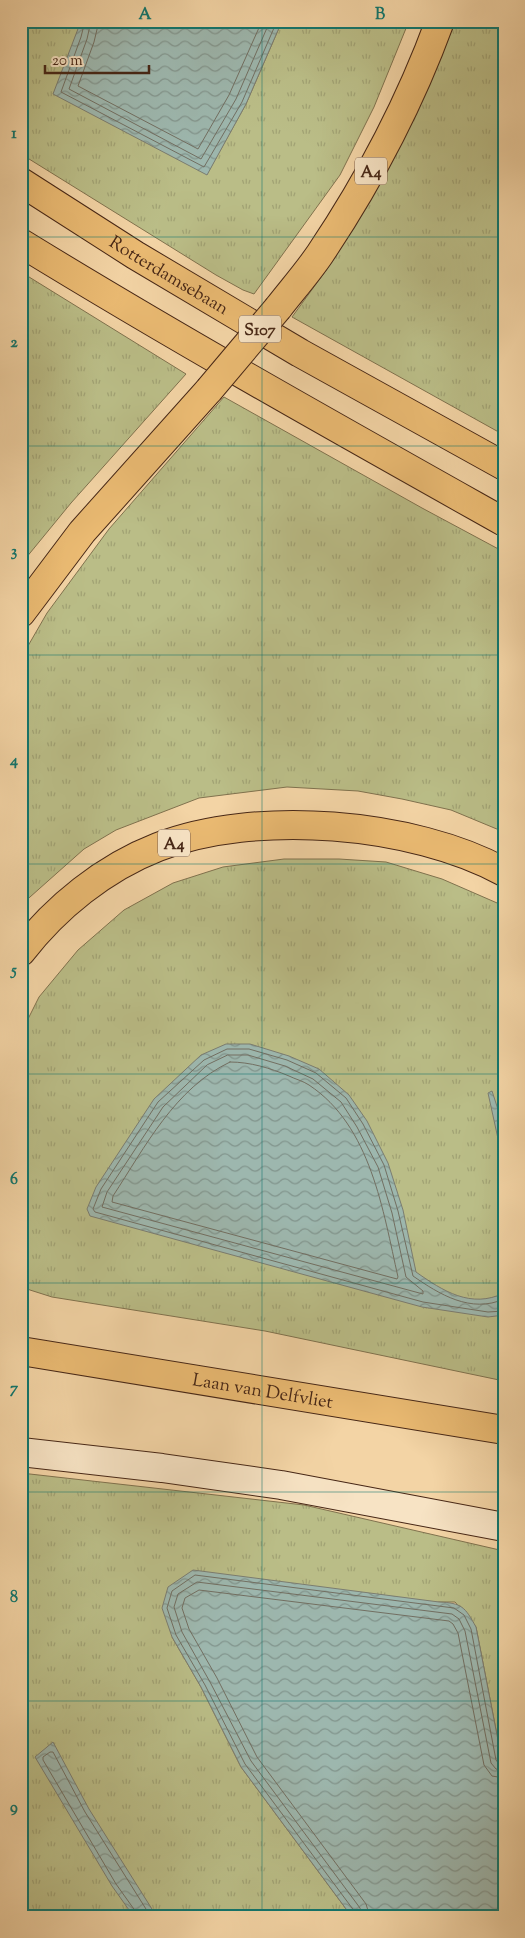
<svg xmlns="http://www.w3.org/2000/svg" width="525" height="1938" font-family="'Sorts Mill Goudy',serif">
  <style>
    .grass { fill: url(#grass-tufts); stroke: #80724e }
    .water { fill: url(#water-waves); stroke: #7b7d71 }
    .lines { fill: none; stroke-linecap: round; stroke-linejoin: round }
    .shore { stroke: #726f62; stroke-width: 1 }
    .secondary-casing { stroke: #472716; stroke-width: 30 }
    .primary-casing { stroke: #472716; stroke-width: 30 }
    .trunk-casing { stroke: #472716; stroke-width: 30 }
    .motorway-casing { stroke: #472716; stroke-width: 30 }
    .secondary { stroke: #f7e3c4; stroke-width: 28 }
    .primary { stroke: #eaba72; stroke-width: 28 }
    .trunk { stroke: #eaba72; stroke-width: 28 }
    .motorway { stroke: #eaba72; stroke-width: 28 }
    .motorway-bridge-casing { stroke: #472716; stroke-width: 30; stroke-linecap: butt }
    .motorway-bridge { stroke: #eaba72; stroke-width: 28 }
    .grid { fill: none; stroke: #0f766e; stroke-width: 1; stroke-opacity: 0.55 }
    .labels { text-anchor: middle; stroke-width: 4; stroke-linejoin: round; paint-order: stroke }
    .shield { fill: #f7e3c4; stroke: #7c5f4a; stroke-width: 1 }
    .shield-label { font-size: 16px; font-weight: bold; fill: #472716 }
    .street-label { font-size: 18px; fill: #472716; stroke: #f7e3c4 }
    .neatline { fill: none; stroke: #0f766e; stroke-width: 2 }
    .grid-label { font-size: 16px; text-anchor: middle; font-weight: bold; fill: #0f766e }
  </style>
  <defs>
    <pattern id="grass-tufts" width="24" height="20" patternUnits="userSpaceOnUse" patternTransform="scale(1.25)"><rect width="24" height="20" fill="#babd87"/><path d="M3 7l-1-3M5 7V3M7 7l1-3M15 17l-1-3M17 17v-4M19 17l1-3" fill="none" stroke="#a1a274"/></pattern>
    <pattern id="water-waves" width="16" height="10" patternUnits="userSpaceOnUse" patternTransform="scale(1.25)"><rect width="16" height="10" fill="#9db7ae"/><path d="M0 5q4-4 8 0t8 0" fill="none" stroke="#82958d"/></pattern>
  </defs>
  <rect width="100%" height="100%" fill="#f3d4a5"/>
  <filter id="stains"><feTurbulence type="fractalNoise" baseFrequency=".004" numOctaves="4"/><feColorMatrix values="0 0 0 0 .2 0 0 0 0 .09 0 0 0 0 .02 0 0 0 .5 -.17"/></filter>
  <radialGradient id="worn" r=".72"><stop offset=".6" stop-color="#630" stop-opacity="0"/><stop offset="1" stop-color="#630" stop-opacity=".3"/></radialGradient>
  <g class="grass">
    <path d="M21,21h60l-5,15 131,138 39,-70 36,-83h127l-35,86 -34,68 -86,119 -11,-4 -27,-15 -195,-121z"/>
    <path d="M448,21h56v414l-212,-118 35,-48 37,-62z"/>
    <path d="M21,272l165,102 -115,129 -50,61z"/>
    <path d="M224,397l198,111 82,44v280l-53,-22 -49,-11 -44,-8 -71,-4 -88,11 -83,32 -32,19 -63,56v-247l26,-45 62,-84z"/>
    <path d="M284,859h55l47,3 56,17 62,27v475l-239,-50 -213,-34 -22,-7 -9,-4v-253l18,-36 39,-47 46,-40 49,-27 50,-16z"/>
    <path d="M21,1473l283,32 200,46v220l-28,-144 -21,-25h-16l-267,35 29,50 40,80 111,150h-331z"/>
  </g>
  <g class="water">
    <path d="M81,21h201l-36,83 -39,71 -154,-81z"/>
    <path d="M226,1044h24l39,12 30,13 30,26 18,26 21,42 15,47 13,62c27,19 55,37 88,21v22l-16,2 -66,-10 -332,-91 -3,-7 9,-22 58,-88 47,-44z"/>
    <path d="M492,1091l12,37v38l-16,-73z"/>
    <path d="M193,1570l246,32c23,1 26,5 37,25l28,144v146h-152l-111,-150 -40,-80 -29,-50 -10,-29 6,-21z"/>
    <path d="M53,1742l36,67 68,108h-23l-22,-31 -77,-129z"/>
  </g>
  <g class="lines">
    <g class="shore">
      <path d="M85,21l-4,16 -20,55 143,75 38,-65 35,-81"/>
      <path d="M91,21l-4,18 -18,50 132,70 35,-60 34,-78"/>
      <path d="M99,21l-5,21 -16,44 120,63 31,-54 33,-74"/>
      <path d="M228,1055h20l37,11 28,13 28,23 16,25 21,40 14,46 14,64 17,14v3l-321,-87 5,-15 56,-85 44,-42z"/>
      <path d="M230,1062c20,0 40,6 59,14 6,3 14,5 20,9 62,41 74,126 89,192l-1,2 -285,-77 1,-6c32,-49 62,-108 117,-134z"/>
      <path d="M504,1299c-33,15 -65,-5 -91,-23l-15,-65 -14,-46 -21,-41 -17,-26 -30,-25 -29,-13 -38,-11h-22l-23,11 -46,42 -57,87 -8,20 2,3 328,90 65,10 16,-1"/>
      <path d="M137,1917l-1,-5 -20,-28 -73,-124v-3l7,-5h3l32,60 66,105"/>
      <path d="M356,1917l-1,-5 -110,-148 -40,-79 -29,-50 -9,-27 5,-17 23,-16 259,33 10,7 7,14 25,131 3,4 5,1"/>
      <path d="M362,1917l-2,-9 -109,-147 -41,-79 -28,-50 -8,-25 4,-13 19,-12 255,32 7,5 6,12 26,132 5,6 8,2"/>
      <path d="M370,1917l-4,-13 -109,-147 -40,-79 -28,-49 -7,-21 3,-10 14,-8 250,31 4,3 5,9 26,132 8,11 12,2"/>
    </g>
    <g class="secondary-casing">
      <path id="secondary" d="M21,1452l141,16 119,17 223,42"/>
    </g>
    <g class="primary-casing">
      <g id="primary">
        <path id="s1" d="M21,182l114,73 165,98 204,113"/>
        <path d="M21,243c158,97 321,188 483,279"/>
      </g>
    </g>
    <g class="trunk-casing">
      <g id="trunk">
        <path id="s2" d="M21,1351l483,79"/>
      </g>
    </g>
    <g class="motorway-casing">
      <g id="motorway">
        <path d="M278,308c14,-18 29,-35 42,-54 49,-73 90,-151 120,-233"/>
        <path d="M21,613l61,-81 127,-142"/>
        <path d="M21,952c35,-45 83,-84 137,-105 97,-38 255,-25 346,25"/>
      </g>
    </g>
    <use href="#secondary" class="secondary"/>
    <use href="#primary" class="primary"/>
    <use href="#trunk" class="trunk"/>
    <use href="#motorway" class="motorway"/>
    <g class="motorway-bridge-casing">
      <path id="motorway-bridge" d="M209,390l69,-82"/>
    </g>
    <use href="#motorway-bridge" class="motorway-bridge"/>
  </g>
  <path class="grid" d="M262,21v1896M21,237h483M21,446h483M21,655h483M21,864h483M21,1074h483M21,1283h483M21,1492h483M21,1701h483"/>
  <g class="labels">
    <g class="shield">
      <rect x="355" y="157.5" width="32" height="27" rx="4"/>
      <rect x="239" y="315.5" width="42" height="27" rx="4"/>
      <rect x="158" y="829.5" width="32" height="27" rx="4"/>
    </g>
    <g class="shield-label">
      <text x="371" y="177">A4</text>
      <text x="260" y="335">S107</text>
      <text x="174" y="849">A4</text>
    </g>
    <g class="street-label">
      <text dy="6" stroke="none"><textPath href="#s1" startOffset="175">Rotterdamsebaan</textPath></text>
      <text dy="6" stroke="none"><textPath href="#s2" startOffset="245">Laan van Delfvliet</textPath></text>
    </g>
  </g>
  <rect width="525" height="1938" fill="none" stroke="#f3d4a5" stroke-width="55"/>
  <path d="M45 65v8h104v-8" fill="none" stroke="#472716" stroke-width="2.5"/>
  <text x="52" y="65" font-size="15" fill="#472716" stroke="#f7e3c4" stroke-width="4" paint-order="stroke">20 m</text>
  <rect x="28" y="28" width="470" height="1882" class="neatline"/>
  <g class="grid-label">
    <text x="145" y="19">A</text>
    <text x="380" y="19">B</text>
    <text x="14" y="138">1</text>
    <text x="14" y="347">2</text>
    <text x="14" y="556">3</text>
    <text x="14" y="765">4</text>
    <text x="14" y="975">5</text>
    <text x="14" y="1184">6</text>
    <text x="14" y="1393">7</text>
    <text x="14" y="1602">8</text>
    <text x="14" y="1812">9</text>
  </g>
  <rect width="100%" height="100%" filter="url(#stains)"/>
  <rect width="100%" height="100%" fill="url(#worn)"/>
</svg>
